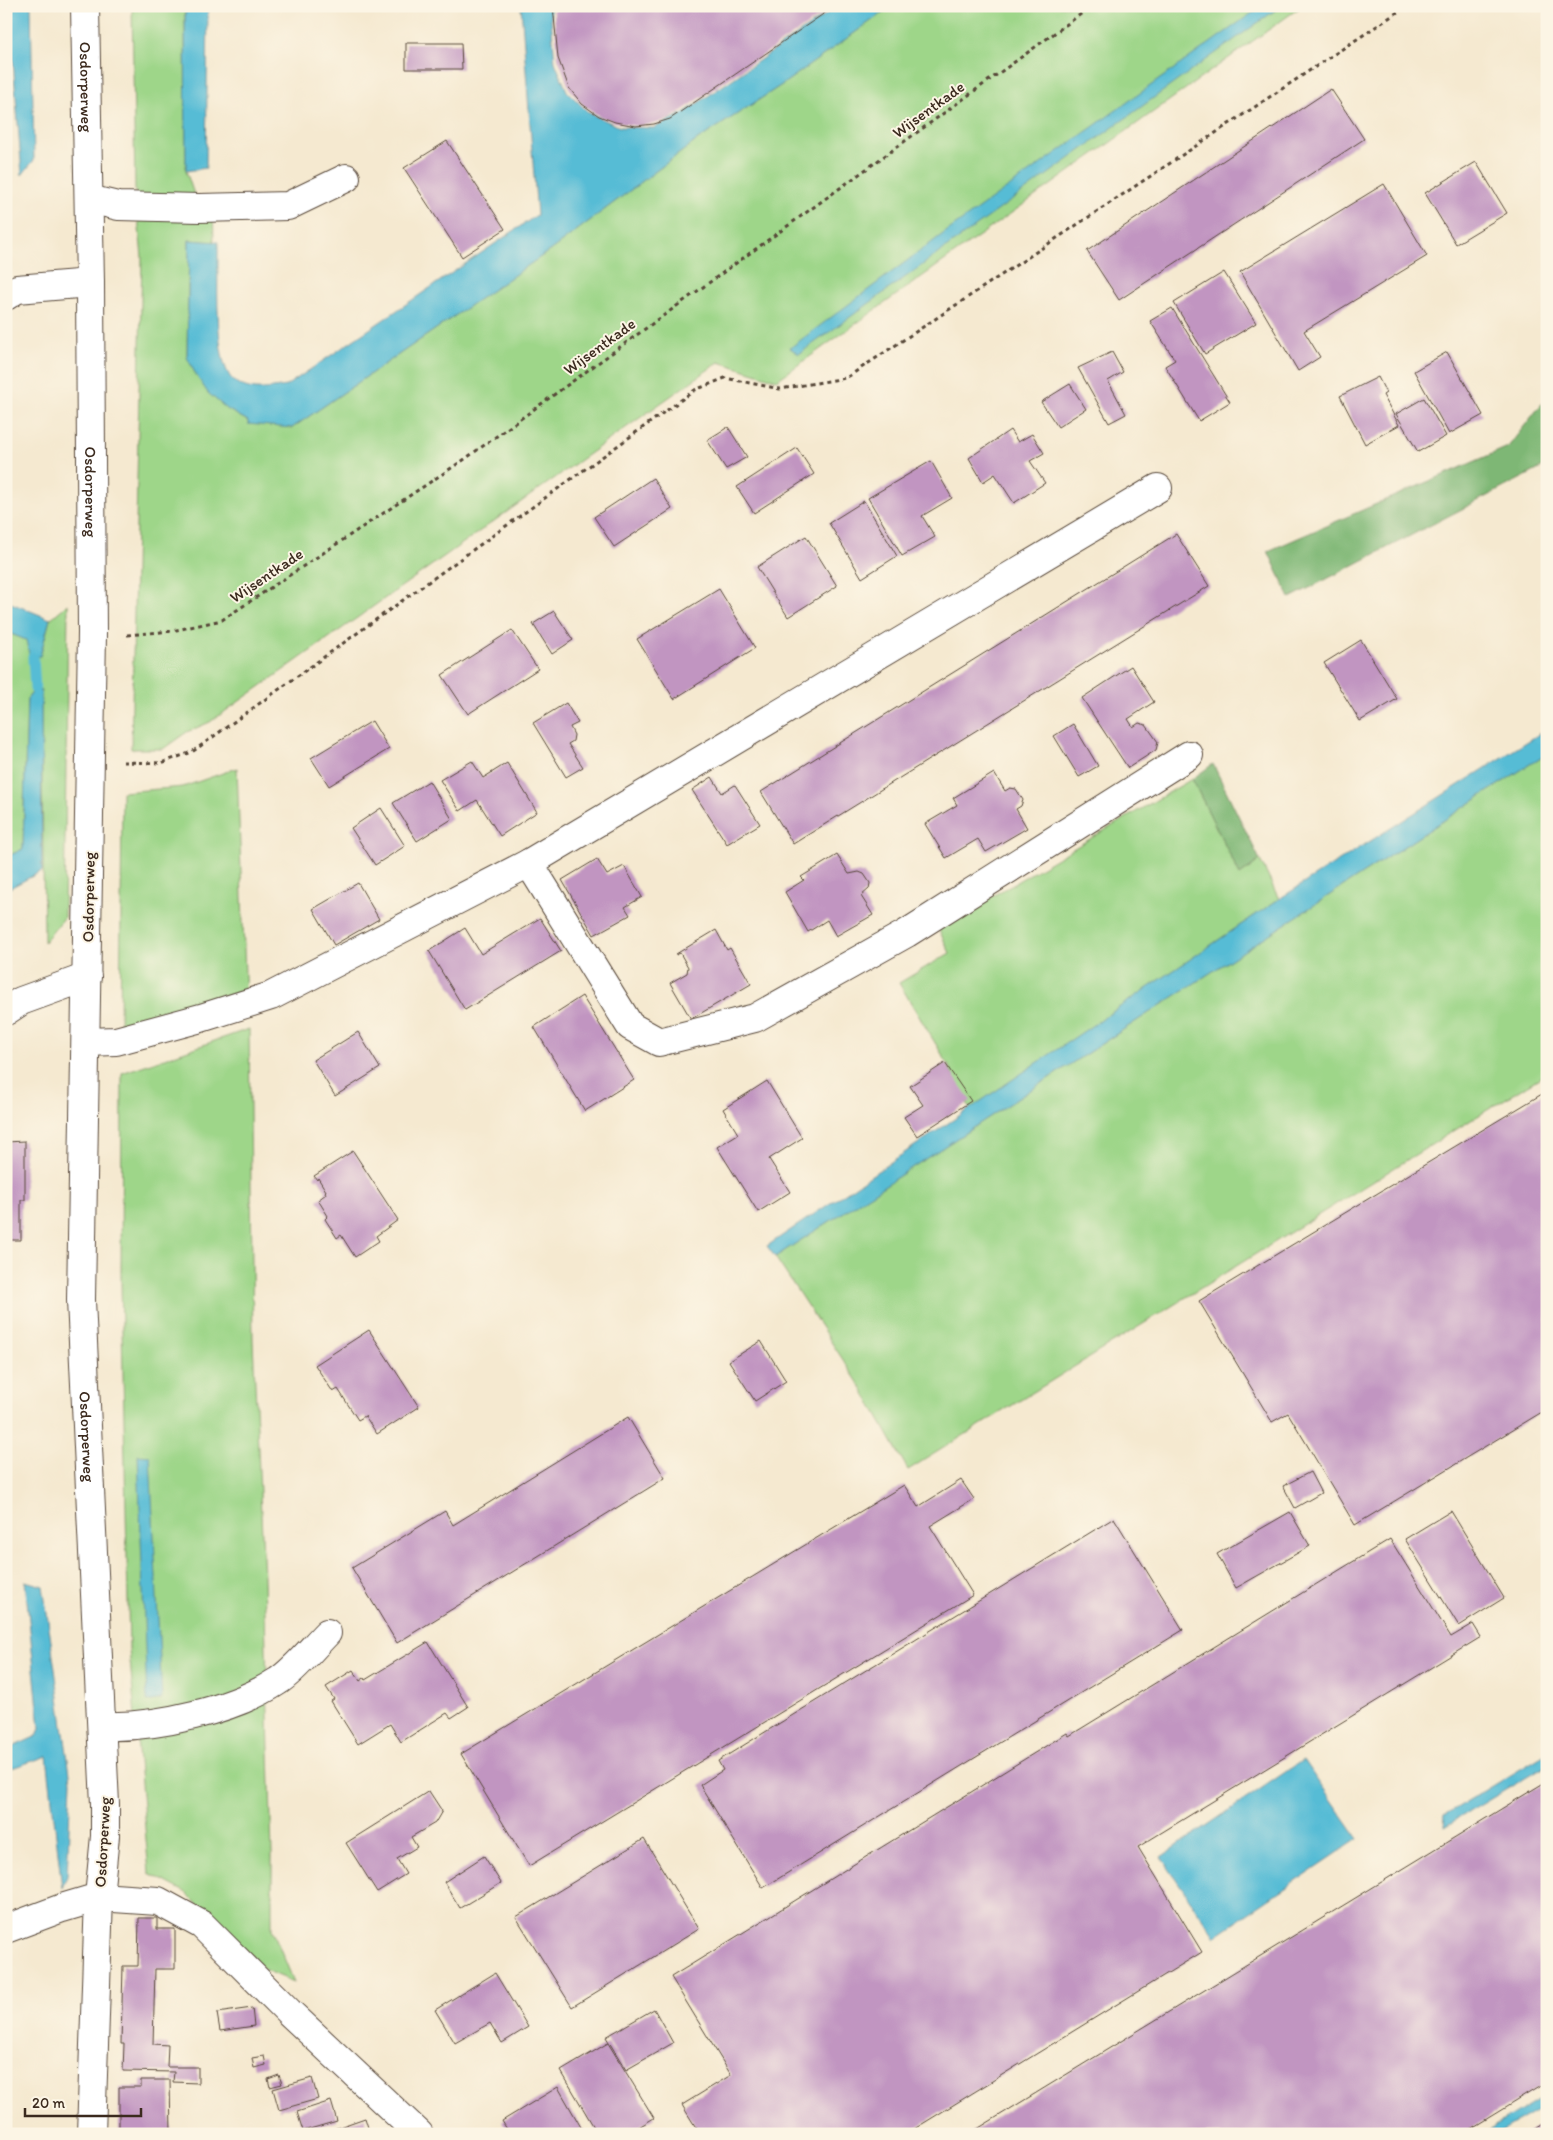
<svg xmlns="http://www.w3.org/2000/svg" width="1553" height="2140" font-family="Itim,sans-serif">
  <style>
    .green { fill: #9ed689; stroke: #6c8054 }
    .forest { fill: #7eb775; stroke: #5c704a }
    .water { fill: #57bcd5; stroke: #49737a }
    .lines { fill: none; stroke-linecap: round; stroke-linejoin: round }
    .stream { stroke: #57bcd5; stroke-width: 11 }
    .building { fill: #c195c1 }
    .minor-casing { stroke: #574739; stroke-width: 30 }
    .path { stroke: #574739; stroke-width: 3; stroke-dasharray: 4 4; stroke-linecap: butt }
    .minor { stroke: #fff; stroke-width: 28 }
    .labels { text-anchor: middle; stroke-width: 4; stroke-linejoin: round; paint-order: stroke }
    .street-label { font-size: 16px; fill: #3b2a1e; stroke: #fcf5e5 }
  </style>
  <rect width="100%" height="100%" fill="#fcf5e5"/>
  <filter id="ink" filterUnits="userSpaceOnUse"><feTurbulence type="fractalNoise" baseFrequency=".02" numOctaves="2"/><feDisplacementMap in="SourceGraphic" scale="10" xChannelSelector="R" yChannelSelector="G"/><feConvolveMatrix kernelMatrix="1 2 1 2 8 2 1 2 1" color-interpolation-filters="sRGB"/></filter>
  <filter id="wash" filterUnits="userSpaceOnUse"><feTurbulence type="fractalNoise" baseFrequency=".0096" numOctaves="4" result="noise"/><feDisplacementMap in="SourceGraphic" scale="20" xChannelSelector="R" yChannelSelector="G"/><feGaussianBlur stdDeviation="1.12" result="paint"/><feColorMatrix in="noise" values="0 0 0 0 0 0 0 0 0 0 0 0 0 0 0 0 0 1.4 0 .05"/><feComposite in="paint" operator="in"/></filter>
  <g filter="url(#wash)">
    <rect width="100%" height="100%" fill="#f5e9d0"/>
    <g class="green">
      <path d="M132,6h53l1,165 10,29 17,6 1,36 -25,-2 -2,117 40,52 21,12 44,7 260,-179 144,-108 87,-57 109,-78h410l-525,374 -58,-18 -509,360 -23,10 -24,17h-32l11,-492 -7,-68z"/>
      <path d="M68,604l-4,314 -20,24 -3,-252 -6,-1 -8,10 -4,150 -17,8v-225l21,8 13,16 10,-37z"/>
      <path d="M1547,753v320l-639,397 -45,-80 -88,-133z"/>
      <path d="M237,768l9,232 -126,34 2,-242 61,-5z"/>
      <path d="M1192,779l48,96 20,-15 19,39 -309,210 -24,-48 -47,-78 51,-30 -12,-25z"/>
      <path d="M249,1029l4,312 11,237 8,277v74l22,53 -29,-12 -80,-78 -36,-19 -20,-224 -8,-368 1,-208z"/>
    </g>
    <g class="forest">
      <path d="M1547,397v68l-257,133 -22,-47 240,-104z"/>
      <path d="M1213,764l47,96 -20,15 -48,-96z"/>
    </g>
    <g class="water">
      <path d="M15,6h16l3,154 -12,15 -11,-142 -5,3v-21l9,-6z"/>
      <path d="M185,6h23l-2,162 -20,3z"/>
      <path d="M521,6h29l5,56 12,29 22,22 31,14 34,1 28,-14 156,-108h54l-109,78 -87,57 -144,108 -260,179 -44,-4v-3l-21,-12 -19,-16 -12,-18 -9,-18 2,-117 29,2c1,28 -6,122 16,139 16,12 34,8 52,5l251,-171z"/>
      <path d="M1262,6h19l-482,348 -9,-6 153,-114z"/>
      <path d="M6,601l44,18 -10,37 -7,1 -4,-3 -3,-14 -20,-8z"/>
      <path d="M35,689l6,1 1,181 -36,19v-33l17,-8 4,-150z"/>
      <path d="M1547,729v24l-772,504 -8,-11 512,-347z"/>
      <path d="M138,1455l12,1 12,243 -15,3z"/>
      <path d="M25,1581l18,5 28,195 -4,95 -5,12 -15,-132 -41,14v-20l31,-14 3,-8z"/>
      <path d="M1547,1753v12l-103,62 1,-12z"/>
      <path d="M1303,1760l55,79 -143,97 -54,-79z"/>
      <path d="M1547,2094v11l-49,29h-15z"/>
    </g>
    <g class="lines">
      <path class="stream" d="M33,657l2,32"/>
    </g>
    <g id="blocks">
      <g class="building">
        <path d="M553,6h282l-165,113 -16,5 -18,2 -21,-4 -16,-6 -17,-12 -13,-16 -11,-30z"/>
        <path d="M406,43h55l1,26h-56z"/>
        <path d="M1331,89l33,50 -245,161 -32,-49z"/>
        <path d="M447,141l58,88 -43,28 -58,-89z"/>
        <path d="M1476,162l31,51 -51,31 -31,-51z"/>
        <path d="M1384,184l43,72 -123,75 16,26 -22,14 -58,-99z"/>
        <path d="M1224,272l32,51 -51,31 -31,-51z"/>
        <path d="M1172,308l58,94 -31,19 -34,-55 10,-6 -25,-39z"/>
        <path d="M1112,352l11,20 -15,9 18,33 -17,9 -31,-55z"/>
        <path d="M1447,352l36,63 -34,19 -35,-63z"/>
        <path d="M1378,377l8,16 -3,2 16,30 -34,19 -25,-48z"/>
        <path d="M1070,384l16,25 -28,18 -17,-25z"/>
        <path d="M1424,398l22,38 -28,16 -22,-38z"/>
        <path d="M728,427l19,30 -21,12 -19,-29z"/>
        <path d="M1010,430l8,12 14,-8 12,19 -14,8 15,22 -31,20 -19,-29 -12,8 -14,-24z"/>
        <path d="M797,448l17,26 -60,39 -17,-26z"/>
        <path d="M931,461l21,37 -30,18 13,21 -33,19 -34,-58z"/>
        <path d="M653,478l19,31 -58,38 -20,-30z"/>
        <path d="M864,501l33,55 -35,22 -33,-55z"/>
        <path d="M1176,534l33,52 -416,258 -32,-52z"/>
        <path d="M806,536l31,50 -49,31 -31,-50z"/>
        <path d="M719,589l36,59 -81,51 -37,-60z"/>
        <path d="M554,611l19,29 -21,14 -19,-30z"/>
        <path d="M512,630l26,39 -70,45 -26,-39z"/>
        <path d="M1361,640l36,59 -37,22 -36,-58z"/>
        <path d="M1131,666l23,36 -26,17 5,8 6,-4 7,2 12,17 -2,8 -28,18 -46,-70z"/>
        <path d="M566,703l12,20 -8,4 4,8 -1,6 -5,3 15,23 -17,10 -33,-54z"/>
        <path d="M372,721l17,28 -60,37 -18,-28z"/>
        <path d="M1073,724l25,42 -19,11 -25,-41z"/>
        <path d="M472,761l11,17 24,-15 30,49 -37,24 -23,-36 -17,11 -20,-31z"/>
        <path d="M994,773l11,18 5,-3 6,1 7,11 -2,6 -5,3 11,19 -41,24 -8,-13 -32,19 -21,-34 32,-19 -4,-7z"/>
        <path d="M712,777l10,16 13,-8 25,39 -33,20 -35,-54z"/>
        <path d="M429,781l23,38 -35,22 -24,-38z"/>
        <path d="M381,808l24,38 -30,19 -24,-37z"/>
        <path d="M837,855l12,19 10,-2 5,2 6,9 -1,6 -8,7 12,19 -37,21 -9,-16 -19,12 -23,-40 19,-12 -3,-3z"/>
        <path d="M597,859l10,16 17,-9 18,31 -17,10 5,8 -36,20 -32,-55z"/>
        <path d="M358,883l21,36 -45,26 -21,-36z"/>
        <path d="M540,918l21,33 -96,59 -36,-59 36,-23 16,26z"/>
        <path d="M716,930l11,20 3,-2 21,36 -60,35 -21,-36 17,-10 1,-6 -8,-14 -4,2v-1z"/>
        <path d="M582,996l52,84 -49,31 -51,-84z"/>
        <path d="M358,1032l22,36 -45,28 -22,-36z"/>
        <path d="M945,1063l26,38 -54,35 -13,-19 19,-12 -13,-19z"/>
        <path d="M767,1081l35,57 -33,21 21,33 -32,20 -41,-65 21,-13 -15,-25z"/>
        <path d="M1547,1091v318l-192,116 -67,-112 -16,9 -73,-121z"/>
        <path d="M25,1141v59h-4v40h-15v-98z"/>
        <path d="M353,1151l45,69 -22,16 3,5 -24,16 -14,-22 -4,3 -12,-19 3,-3 -10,-16 8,-6 -1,-2 1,-1 -8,-13 -1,2 -3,-4z"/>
        <path d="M369,1330l50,77 -42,27 -12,-18 -7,4 -20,-31 -5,3 -18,-27z"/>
        <path d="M761,1341l25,40 -31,20 -26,-40z"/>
        <path d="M628,1417l37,61 -268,165 -45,-75 93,-57 8,14z"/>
        <path d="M1310,1472l11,21 -26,15 -12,-22z"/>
        <path d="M961,1480l13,19 -44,27 43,69 -444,271 -68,-112 443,-269 14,22z"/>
        <path d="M1451,1511l53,87 -45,28 -54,-87z"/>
        <path d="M1290,1512l20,34 -74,42 -19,-34z"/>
        <path d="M1114,1518l69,112 -420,258 -63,-103 23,-15 -5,-9z"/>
        <path d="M1390,1539l61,98 22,-13 8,13 -343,210 64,105 -296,182h-206l-18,-29 49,-30 -60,-98 396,-244 2,3z"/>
        <path d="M428,1642l40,65 -17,11 -4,-5 -46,29 -11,-18 -32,20 -27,-43 3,-2 -8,-12 27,-17 7,11 4,-3 1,2z"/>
        <path d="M1547,1781v301l-85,52h-493z"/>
        <path d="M429,1791l13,20 -7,12 -24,14 6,10 -20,12 9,15 -29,18 -31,-49z"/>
        <path d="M644,1839l55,90 -127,78 -56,-90z"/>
        <path d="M484,1856l17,27 -41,25 -16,-26z"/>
        <path d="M139,1918h18v11h18v40h-20l-2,75 15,1 -1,22h31v16l-25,-1 1,-10 -51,-1 1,-27h-3l2,-78h15z"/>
        <path d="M495,1973l33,54 -26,16 -12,-20 -35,20 -20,-33z"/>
        <path d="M252,2008l2,18 -34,5 -3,-18z"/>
        <path d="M654,2009l19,34 -47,27 -20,-33z"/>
        <path d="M608,2043l46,75 -27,16h-29l-37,-63z"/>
        <path d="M264,2056l2,9 -12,3 -2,-10z"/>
        <path d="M279,2075l3,9 -12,3 -2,-8z"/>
        <path d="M312,2078l6,21 -39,11 -6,-21z"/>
        <path d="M141,2080h29l1,54h-52v-47h22z"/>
        <path d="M558,2087l24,42 -9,5h-67l2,-3 -6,-10z"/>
        <path d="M331,2101l6,20 -34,10 -6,-19z"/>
        <path d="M365,2118l5,16h-44l-1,-2z"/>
        <path d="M1547,2121v13h-20z"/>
      </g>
    </g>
  </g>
  <g filter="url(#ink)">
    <use href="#blocks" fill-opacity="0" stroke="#574739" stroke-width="1"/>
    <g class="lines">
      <g class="minor-casing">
        <g id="minor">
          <path id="s1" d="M85,6l5,277 2,350 -11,667 24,504v32l-6,61 -8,237"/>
          <path d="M89,199l29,7 81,2 89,-2 58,-28"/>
          <path d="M6,296l11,-7 73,-6"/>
          <path d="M529,863l101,163 29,16 96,-24 152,-85 282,-178"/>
          <path d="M6,1011l15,-10 66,-24"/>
          <path d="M86,1042l30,-1 85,-23 70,-22 258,-133 629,-375"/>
          <path d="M103,1726c52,2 131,-16 175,-45 16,-10 35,-34 49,-48"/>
          <path d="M6,1929l56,-21 37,-11 59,4 44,24 87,87 130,122"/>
        </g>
      </g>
      <g class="path">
        <path d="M127,635l45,-4 50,-11 243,-161 627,-453"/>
        <path d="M123,762l38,1 31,-11 503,-362 30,-12 55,11 66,-11 561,-372"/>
      </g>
      <use href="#minor" class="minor"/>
    </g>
  </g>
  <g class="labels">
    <g class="street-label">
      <text dy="6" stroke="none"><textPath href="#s1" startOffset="81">Osdorperweg</textPath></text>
      <text transform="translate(928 109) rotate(-36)" y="6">Wijsentkade</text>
      <text transform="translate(599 346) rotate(-36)" y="6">Wijsentkade</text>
      <text dy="6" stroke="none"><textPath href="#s1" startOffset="486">Osdorperweg</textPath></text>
      <text transform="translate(266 575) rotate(-34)" y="6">Wijsentkade</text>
      <text transform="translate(88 897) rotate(-89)" y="6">Osdorperweg</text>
      <text dy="6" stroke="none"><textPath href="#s1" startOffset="1431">Osdorperweg</textPath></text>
      <text transform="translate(102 1842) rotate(-87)" y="6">Osdorperweg</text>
    </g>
  </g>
  <rect width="1553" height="2140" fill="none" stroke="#fcf5e5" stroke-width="25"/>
  <path d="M25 2108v8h116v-8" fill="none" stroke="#3b2a1e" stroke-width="2.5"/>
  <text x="32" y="2108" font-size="15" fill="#3b2a1e" stroke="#fcf5e5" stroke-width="4" paint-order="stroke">20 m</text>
</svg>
